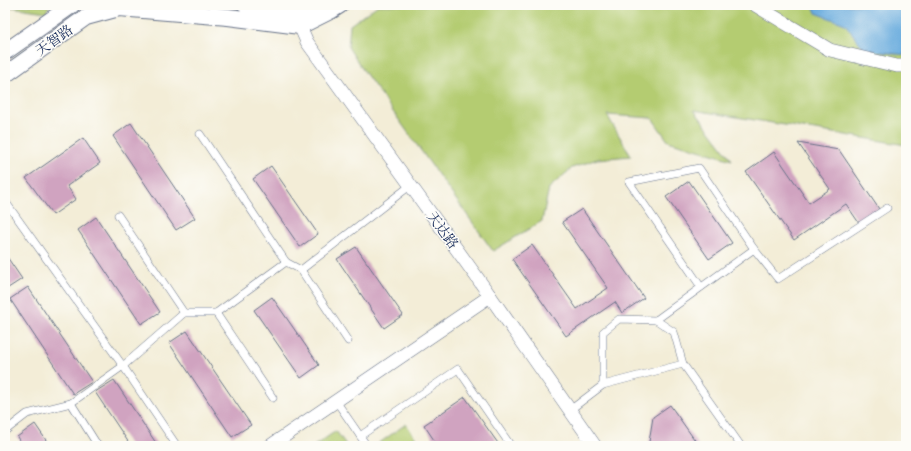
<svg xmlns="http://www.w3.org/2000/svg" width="911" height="451" font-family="'Sorts Mill Goudy','Noto Serif SC',serif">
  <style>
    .green { fill: #b4cc71; stroke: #687e68 }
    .water { fill: #69acde; stroke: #426e9e }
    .building { fill: #d0a3c0 }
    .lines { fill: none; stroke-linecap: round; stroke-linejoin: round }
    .service-casing { stroke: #677288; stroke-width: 8 }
    .minor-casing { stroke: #677288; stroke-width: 14 }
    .tertiary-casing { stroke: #677288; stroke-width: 18 }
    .service { stroke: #fff; stroke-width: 7 }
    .minor { stroke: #fff; stroke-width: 13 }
    .tertiary { stroke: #fff; stroke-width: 16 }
    .labels { text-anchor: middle; stroke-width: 3; stroke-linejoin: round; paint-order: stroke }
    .street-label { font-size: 14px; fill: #1b2f5e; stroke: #fdfcf7 }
  </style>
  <rect width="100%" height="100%" fill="#fdfcf7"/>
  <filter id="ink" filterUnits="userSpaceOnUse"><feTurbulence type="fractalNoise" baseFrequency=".025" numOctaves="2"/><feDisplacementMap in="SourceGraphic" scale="8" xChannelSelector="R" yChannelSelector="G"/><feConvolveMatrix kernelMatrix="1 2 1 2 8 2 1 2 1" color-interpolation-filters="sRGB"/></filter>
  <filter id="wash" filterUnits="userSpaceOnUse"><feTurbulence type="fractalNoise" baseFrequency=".012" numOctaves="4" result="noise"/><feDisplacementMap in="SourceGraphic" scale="16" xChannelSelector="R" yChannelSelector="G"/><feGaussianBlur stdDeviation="0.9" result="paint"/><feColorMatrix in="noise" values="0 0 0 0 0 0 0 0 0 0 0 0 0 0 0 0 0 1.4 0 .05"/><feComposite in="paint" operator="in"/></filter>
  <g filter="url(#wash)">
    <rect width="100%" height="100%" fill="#f3edd7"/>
    <g class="green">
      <path d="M5,5h45l-4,7 -41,-6z"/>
      <path d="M378,5h528v140l-212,-35 38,50 -64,-19 -16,-23 -45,-3 24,41 -34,3 -25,9 -23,20 -7,33 -49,30 -132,-184 -13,-20 2,-22z"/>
      <path d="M406,424l15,22h-46z"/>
      <path d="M336,431l11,15h-33z"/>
    </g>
    <path class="water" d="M813,5h93v50l-41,-5 -20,-26 -29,-11z"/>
    <g id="blocks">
      <g class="building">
        <path d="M131,123l64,95 -19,12 -63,-94z"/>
        <path d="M83,138l17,25 -33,23 9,13 -23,16 -27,-37z"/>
        <path d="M798,143l41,7 40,59 -20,14 -13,-19 -52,36 -48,-68 28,-20 35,51 21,-14z"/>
        <path d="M271,166l47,68 -18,13 -47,-68z"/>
        <path d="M689,181l43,62 -23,16 -43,-62z"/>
        <path d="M582,209l62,89 -22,15 -7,-11 -49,34 -54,-77 20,-14 45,64 31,-21 -46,-66z"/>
        <path d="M96,217l64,95 -19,12 -63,-94z"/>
        <path d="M356,247l47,68 -19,13 -47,-69z"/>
        <path d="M5,254l17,25 -17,11z"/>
        <path d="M28,287l64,95 -19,12 -63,-95z"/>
        <path d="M272,297l47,68 -18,13 -47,-68z"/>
        <path d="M187,331l64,94 -19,12 -63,-94z"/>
        <path d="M114,380l44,66h-27l-36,-54z"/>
        <path d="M465,397l35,49h-62l-14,-21z"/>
        <path d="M670,405l29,41h-47l-3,-4 4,-25z"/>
        <path d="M35,424l15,22h-27l-6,-9z"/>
      </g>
    </g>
  </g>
  <g filter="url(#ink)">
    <use href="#blocks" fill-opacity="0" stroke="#677288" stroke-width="1"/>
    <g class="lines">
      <g class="service-casing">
        <g id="service">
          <path d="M200,134l86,128"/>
          <path d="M5,201l118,165 61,-53h32l70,-51 15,8 110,-85"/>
          <path d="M118,215l66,98"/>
          <path d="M301,270l47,71"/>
          <path d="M701,287l-72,-105 70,-14 55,81"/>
          <path d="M216,313l57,85"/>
          <path d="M656,320l18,12 9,32"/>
          <path d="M603,385v-53l16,-13 37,1 98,-71 24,30 109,-71"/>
          <path d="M336,401l31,45"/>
          <path d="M71,403l27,43"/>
          <path d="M570,410l33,-25 80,-21 58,82"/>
          <path d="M5,431l22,-17 44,-11 52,-37 54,80"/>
          <path d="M360,436l98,-67 53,77"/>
        </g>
      </g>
      <g class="minor-casing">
        <g id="minor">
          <path d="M755,5l75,45 67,16h9"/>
          <path d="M300,17v9l7,16 169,234 119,170"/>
          <path d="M270,446l220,-150"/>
        </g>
      </g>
      <g class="tertiary-casing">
        <g id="tertiary">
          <path d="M246,5l53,7 10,-2 7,-5"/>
          <path d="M5,52l67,-47"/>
          <path d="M5,75l81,-58 33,-9 109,9 72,9 32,-16 8,-5"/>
        </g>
      </g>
      <use href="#service" class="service"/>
      <use href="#minor" class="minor"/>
      <use href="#tertiary" class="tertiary"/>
    </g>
  </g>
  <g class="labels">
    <g class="street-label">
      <text transform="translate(54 40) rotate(-35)" y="5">天智路</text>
      <text transform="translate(443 230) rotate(54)" y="5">天达路</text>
    </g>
  </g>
  <rect width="911" height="451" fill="none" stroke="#fdfcf7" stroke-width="20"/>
</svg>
